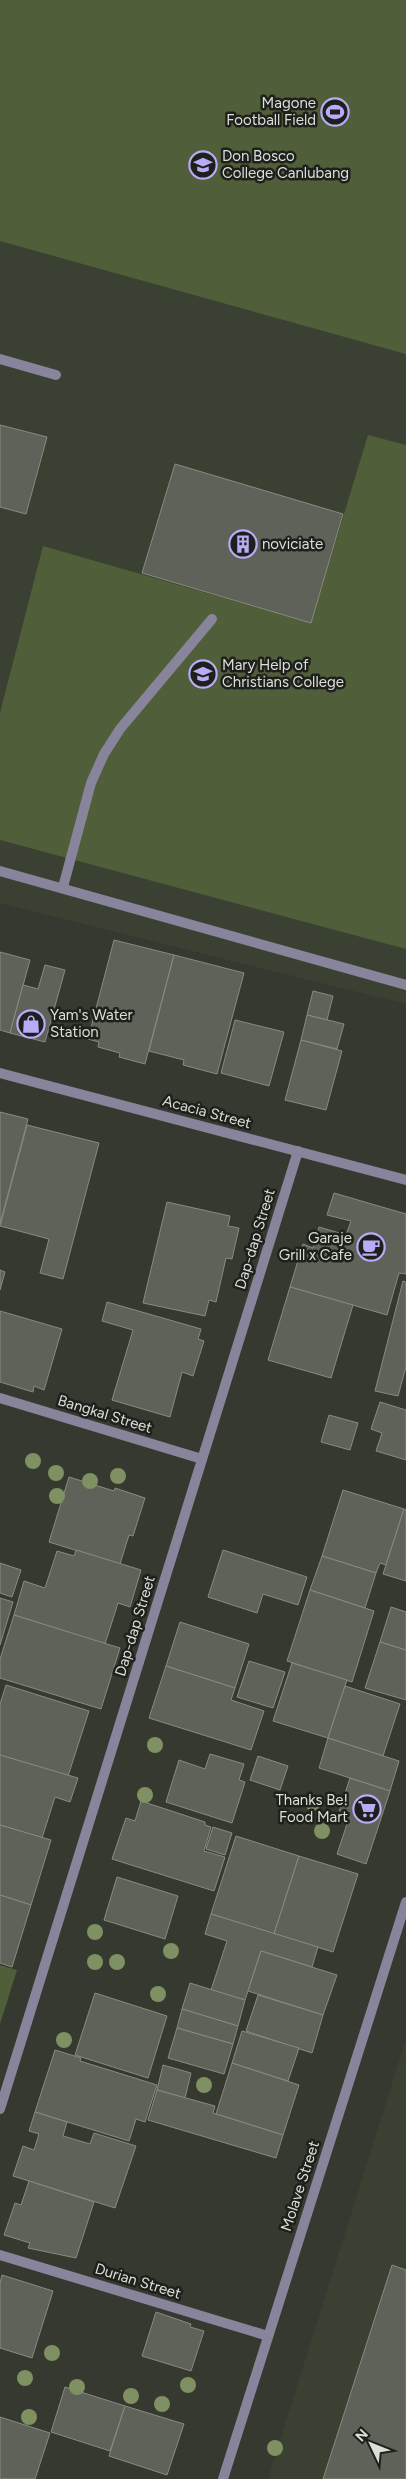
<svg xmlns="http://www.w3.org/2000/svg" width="406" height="2479" font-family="Figtree,sans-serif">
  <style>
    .built { fill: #3b4132 }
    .green { fill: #505e39 }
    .building { fill: #5e6259; stroke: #878c81 }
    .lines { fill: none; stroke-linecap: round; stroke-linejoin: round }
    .service { stroke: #87849b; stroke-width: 10 }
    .minor { stroke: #87849b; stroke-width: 10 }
    .tree { fill: #7f9062 }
    .labels { text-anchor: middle; stroke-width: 5; stroke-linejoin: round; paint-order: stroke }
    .poi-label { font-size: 15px; fill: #dcdfd9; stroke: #1e201c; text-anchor: start }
    .street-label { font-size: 15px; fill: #dcdfd9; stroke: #1e201c }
  </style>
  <rect width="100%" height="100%" fill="#363930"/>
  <g class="built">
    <path d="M0,0h406v1004l-406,-101z"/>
    <path d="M406,2039v440h-138z"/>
  </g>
  <g class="green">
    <path d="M0,0h406v354l-406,-113z"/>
    <path d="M368,435l38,10v504l-406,-109v-127l43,-167 268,77z"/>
    <path d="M0,1965l17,5 -17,54z"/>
  </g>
  <g class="building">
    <path d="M0,425l47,12 -21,77 -26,-7z"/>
    <path d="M175,464l168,50 -32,109 -169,-50z"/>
    <path d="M114,940l60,15 -29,109 -26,-7 1,-4 -22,-6 1,-5 -11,-3z"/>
    <path d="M0,952l30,8 -20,73 -10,-3z"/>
    <path d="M174,955l70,18 -27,101 -34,-9 1,-5 -35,-9z"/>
    <path d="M45,965l20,5 -20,72 -35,-9 13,-48 15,4z"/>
    <path d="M313,991l20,5 -6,24 -20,-5z"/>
    <path d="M307,1015l37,9 -7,25 -36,-9z"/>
    <path d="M235,1020l49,12 -15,54 -48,-13z"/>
    <path d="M301,1040l41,11 -16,59 -41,-10z"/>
    <path d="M0,1112l28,7 -28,105z"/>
    <path d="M27,1125l72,18 -36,136 -23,-6 9,-34 -49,-13z"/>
    <path d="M334,1193l72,21v60l-7,-1 -12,42 -97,-28 13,-43 10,4 6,-21 27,8 5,-14 -24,-6z"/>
    <path d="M167,1202l63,14 -2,10 11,2 -7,31 -6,-1 -10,44 -7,-2 -4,16 -62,-13z"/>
    <path d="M0,1270l5,2 -5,18z"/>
    <path d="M403,1281l3,1v85l-8,29 -23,-5z"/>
    <path d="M290,1287l63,18 -22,73 -63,-18z"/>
    <path d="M107,1302l94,27 -3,10 6,2 -11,35 -11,-4 -12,45 -58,-17 21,-70 -31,-9z"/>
    <path d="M0,1311l62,18 -18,61 -10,-4 -1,6 -33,-10z"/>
    <path d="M380,1402l26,8v50l-30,-9 6,-18 -11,-4z"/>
    <path d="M329,1415l29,8 -8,27 -29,-8z"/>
    <path d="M69,1477l45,14 1,-3 30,10 -12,38 -4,-1 -9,29 -71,-22z"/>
    <path d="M343,1490l61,19 -18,56 -6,-2 -4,10 -54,-17z"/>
    <path d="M404,1509l2,1v71l-23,-7z"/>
    <path d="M76,1550l65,20 -11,37 -12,-4 -13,41 -91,-29 10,-34 21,7 12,-37 17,5z"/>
    <path d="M223,1550l84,27 -9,28 -35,-11 -6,19 -49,-16z"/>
    <path d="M322,1556l54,17 -11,35 -55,-18z"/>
    <path d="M0,1563l21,7 -9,27 -12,-4z"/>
    <path d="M310,1590l64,21 -22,71 -65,-21z"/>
    <path d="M0,1598l13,4 -13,43z"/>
    <path d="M391,1607l15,5v38l-26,-8z"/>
    <path d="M14,1615l106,33 -19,61 -101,-31v-19z"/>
    <path d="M180,1622l69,22 -14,44 -69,-22z"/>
    <path d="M380,1642l26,8v50l-41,-12z"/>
    <path d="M249,1661l36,11 -12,36 -36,-11z"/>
    <path d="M292,1663l55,17 -19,58 -55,-17z"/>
    <path d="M166,1666l69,22 -4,12 33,11 -13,39 -102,-32z"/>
    <path d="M6,1685l83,26 -21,65 -68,-21v-51z"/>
    <path d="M345,1686l55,18 -17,52 -55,-18z"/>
    <path d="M328,1738l71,23 -9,30 -71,-23z"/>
    <path d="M210,1754l34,10 -5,16 6,2 -13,41 -66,-21 13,-42 26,9z"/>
    <path d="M0,1755l78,23 -8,24 -15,-5 -13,41 -42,-13z"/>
    <path d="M258,1756l30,10 -8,24 -30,-10z"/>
    <path d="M350,1778l40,13 -24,73 -29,-10 10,-30 -11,-3z"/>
    <path d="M141,1801l64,21v3l6,2 -7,24 21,6 -11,34 -102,-32 14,-41 9,3z"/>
    <path d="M0,1825l51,15 -20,65 -31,-10z"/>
    <path d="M213,1827l19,6 -7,22 -19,-6z"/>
    <path d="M236,1836l63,20 -25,78 -63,-20z"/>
    <path d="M299,1856l59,18 -25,78 -59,-18z"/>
    <path d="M117,1877l61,19 -13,43 -61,-19z"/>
    <path d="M0,1895l31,10 -19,62 -12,-4z"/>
    <path d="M211,1914l107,33 -6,20 -51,-16 -16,49 -34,-10 16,-49 -22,-7z"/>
    <path d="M261,1951l76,24 -14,40 -75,-24z"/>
    <path d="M190,1983l55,17 -7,26 -56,-17z"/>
    <path d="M95,1993l72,23 -19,62 -73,-23z"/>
    <path d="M258,1995l65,20 -11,38 -66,-22z"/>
    <path d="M182,2009l56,17 -5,18 -56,-16z"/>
    <path d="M177,2028l56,16 -9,30 -56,-16z"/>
    <path d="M242,2031l57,17 -11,33 -56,-18z"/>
    <path d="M55,2050l26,8 -1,3 77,24 -12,37 -9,-3 -7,22 -94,-29z"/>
    <path d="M232,2063l67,22 -16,50 -67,-21z"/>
    <path d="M163,2065l28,8 -6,25 -28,-8z"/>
    <path d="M157,2090l58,16 -2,7 70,22 -7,23 -128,-38z"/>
    <path d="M35,2112l32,10 -4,14 27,8 4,-11 42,13 -21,62 -102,-32 10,-30 11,4 5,-16 -10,-3z"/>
    <path d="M29,2181l65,21 -18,56 -48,-10 2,-5 -26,-8 11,-32 6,2z"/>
    <path d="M392,2265l14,5v209h-83z"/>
    <path d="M2,2275l51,16 -21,67 -32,-10v-65z"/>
    <path d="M156,2312l35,12 -1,3 14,4 -13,40 -49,-15z"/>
    <path d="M65,2387l60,19 -15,45 -59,-19z"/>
    <path d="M125,2406l59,18 -17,51 -58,-19z"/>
    <path d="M0,2417l50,16 -15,46h-35z"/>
  </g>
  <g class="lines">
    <g class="service">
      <path d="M0,359l56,16"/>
      <path d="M0,871l406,114"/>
      <path d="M63,887l28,-104 13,-29 16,-25 92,-110"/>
    </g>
    <g class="minor">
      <path d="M0,1073l406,107"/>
      <path d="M0,1398l202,61"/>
      <path d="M0,2109l298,-958"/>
      <path d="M0,2255l268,81"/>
      <path d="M223,2479l183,-577"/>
    </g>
  </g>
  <g class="tree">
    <circle cx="33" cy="1461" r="8"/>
    <circle cx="56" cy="1473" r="8"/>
    <circle cx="118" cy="1476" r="8"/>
    <circle cx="90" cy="1481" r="8"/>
    <circle cx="57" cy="1496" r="8"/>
    <circle cx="155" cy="1745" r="8"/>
    <circle cx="145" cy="1795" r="8"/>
    <circle cx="313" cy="1803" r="8"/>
    <circle cx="322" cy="1831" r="8"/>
    <circle cx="95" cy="1932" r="8"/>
    <circle cx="171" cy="1951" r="8"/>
    <circle cx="95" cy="1962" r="8"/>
    <circle cx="117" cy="1962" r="8"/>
    <circle cx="158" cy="1994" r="8"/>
    <circle cx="64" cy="2040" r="8"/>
    <circle cx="204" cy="2085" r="8"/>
    <circle cx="52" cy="2353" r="8"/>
    <circle cx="25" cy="2378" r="8"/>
    <circle cx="188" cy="2385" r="8"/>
    <circle cx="77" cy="2387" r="8"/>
    <circle cx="131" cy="2396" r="8"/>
    <circle cx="162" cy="2404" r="8"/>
    <circle cx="29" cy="2417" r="8"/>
    <circle cx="275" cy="2448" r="8"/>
  </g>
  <defs>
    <g id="stadium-ring" transform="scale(1.4375)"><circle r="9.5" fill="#1e201c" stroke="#b8abf7" stroke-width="1.5"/><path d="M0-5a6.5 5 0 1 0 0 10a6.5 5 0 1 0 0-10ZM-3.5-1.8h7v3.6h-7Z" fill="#b8abf7"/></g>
    <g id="university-ring" transform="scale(1.4375)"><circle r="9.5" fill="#1e201c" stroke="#b8abf7" stroke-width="1.5"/><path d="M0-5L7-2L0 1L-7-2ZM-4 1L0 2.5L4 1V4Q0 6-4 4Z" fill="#b8abf7"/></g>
    <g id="building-ring" transform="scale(1.4375)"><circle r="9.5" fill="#1e201c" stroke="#b8abf7" stroke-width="1.5"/><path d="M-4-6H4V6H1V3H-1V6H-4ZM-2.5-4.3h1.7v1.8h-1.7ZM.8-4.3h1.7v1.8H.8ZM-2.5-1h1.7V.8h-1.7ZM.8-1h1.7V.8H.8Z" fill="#b8abf7"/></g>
    <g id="shop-ring" transform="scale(1.4375)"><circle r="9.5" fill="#1e201c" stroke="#b8abf7" stroke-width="1.5"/><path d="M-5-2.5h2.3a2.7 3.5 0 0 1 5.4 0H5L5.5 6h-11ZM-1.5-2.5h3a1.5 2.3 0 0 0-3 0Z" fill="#b8abf7"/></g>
    <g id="cafe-ring" transform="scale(1.4375)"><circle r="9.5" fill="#1e201c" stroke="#b8abf7" stroke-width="1.5"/><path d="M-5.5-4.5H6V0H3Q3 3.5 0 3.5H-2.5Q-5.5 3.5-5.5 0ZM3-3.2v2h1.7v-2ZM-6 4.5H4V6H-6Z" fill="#b8abf7"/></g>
    <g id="supermarket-ring" transform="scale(1.4375)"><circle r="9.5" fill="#1e201c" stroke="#b8abf7" stroke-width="1.5"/><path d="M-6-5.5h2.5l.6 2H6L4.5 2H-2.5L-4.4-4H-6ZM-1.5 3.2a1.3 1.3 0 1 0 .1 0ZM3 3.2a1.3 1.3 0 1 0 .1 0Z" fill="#b8abf7"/></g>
  </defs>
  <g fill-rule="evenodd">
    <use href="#stadium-ring" x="335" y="112"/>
    <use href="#university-ring" x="203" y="165"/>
    <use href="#building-ring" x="243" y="544"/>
    <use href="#university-ring" x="203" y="674"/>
    <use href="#shop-ring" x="31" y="1024"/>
    <use href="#cafe-ring" x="371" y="1247"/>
    <use href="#supermarket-ring" x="367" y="1809"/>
  </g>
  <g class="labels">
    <g class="poi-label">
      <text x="316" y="108" text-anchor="end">Magone<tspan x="316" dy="17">Football Field</tspan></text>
      <text x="222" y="161">Don Bosco<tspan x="222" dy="17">College Canlubang</tspan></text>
      <text x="262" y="549">noviciate</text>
      <text x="222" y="670">Mary Help of<tspan x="222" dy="17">Christians College</tspan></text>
      <text x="50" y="1020">Yam's Water<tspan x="50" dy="17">Station</tspan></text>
      <text x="352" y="1243" text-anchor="end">Garaje<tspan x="352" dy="17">Grill x Cafe</tspan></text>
      <text x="348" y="1805" text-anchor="end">Thanks Be!<tspan x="348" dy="17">Food Mart</tspan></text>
    </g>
    <g class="street-label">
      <text transform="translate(207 1112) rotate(15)" y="5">Acacia Street</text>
      <text transform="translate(255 1239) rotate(-73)" y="5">Dap-dap Street</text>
      <text transform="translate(105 1414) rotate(17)" y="5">Bangkal Street</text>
      <text transform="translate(135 1626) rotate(-73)" y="5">Dap-dap Street</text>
      <text transform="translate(300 2186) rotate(-72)" y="5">Molave Street</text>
      <text transform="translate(138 2281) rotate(17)" y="5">Durian Street</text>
    </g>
  </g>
  <g transform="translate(371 2444) rotate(313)" stroke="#1e201c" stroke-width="4" paint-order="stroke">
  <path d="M0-4L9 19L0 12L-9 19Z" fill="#dcdfd9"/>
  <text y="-8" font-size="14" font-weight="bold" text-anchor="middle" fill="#dcdfd9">N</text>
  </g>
</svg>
